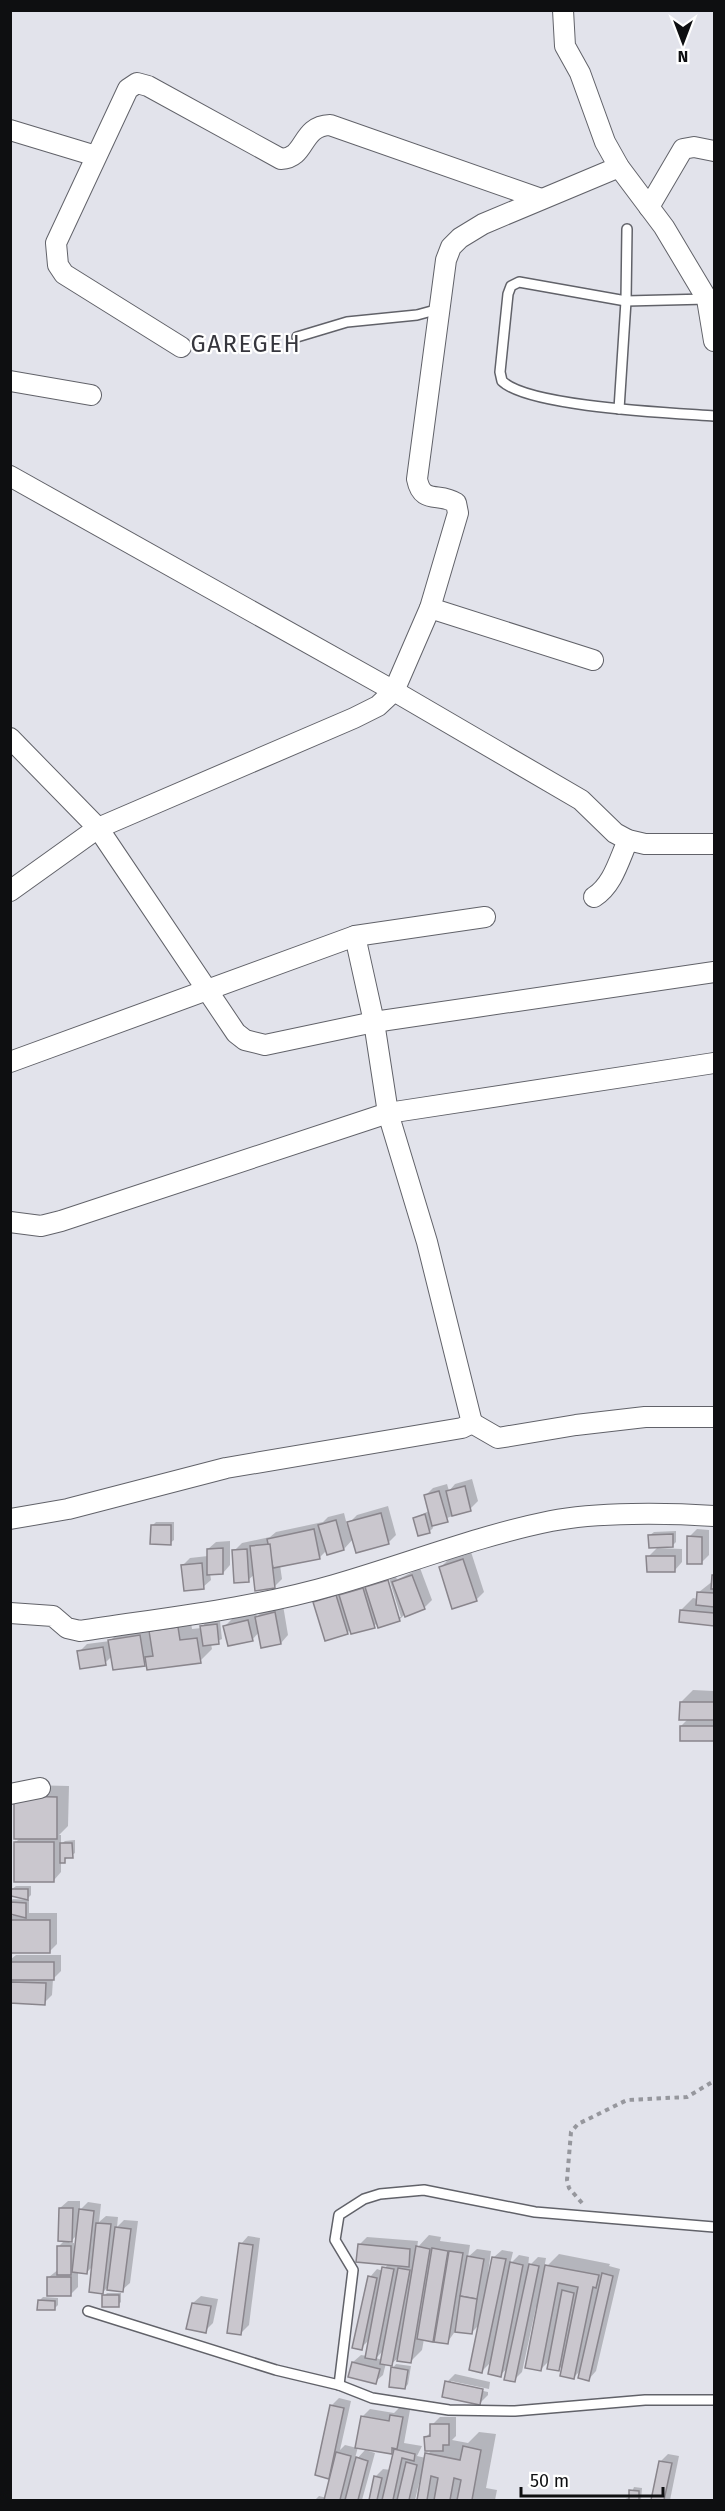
<svg xmlns="http://www.w3.org/2000/svg" width="725" height="2511" font-family="'Fira Sans',sans-serif">
  <style>
    .shadow { fill: #0003; fill-rule: evenodd }
    .building { fill: #cac7ce; stroke: #89858c; stroke-width: 1.5 }
    .lines { fill: none; stroke-linecap: round; stroke-linejoin: round }
    .service-casing { stroke: #616269; stroke-width: 12 }
    .minor-casing { stroke: #616269; stroke-width: 22 }
    .path { stroke: #96979d; stroke-width: 4; stroke-dasharray: 4.5 4.5; stroke-linecap: butt }
    .service { stroke: #fff; stroke-width: 9 }
    .minor { stroke: #fff; stroke-width: 20 }
    .labels { text-anchor: middle; stroke-width: 4.5; stroke-linejoin: round; paint-order: stroke }
    .quarter-label { font-size: 24px; letter-spacing: 1.5px; fill: #36363d; stroke: #fff }
  </style>
  <rect width="100%" height="100%" fill="#e2e3eb"/>
  <g class="shadow">
    <path d="M472,1479l6,22 -8,8 -38,15 1,4 -4,4 -15,-14 15,-7 -4,-15 8,-8 14,-4 2,7 6,-7z"/>
    <path d="M388,1506l8,29 -8,8 -35,-4 -9,10 -16,5 -1,-4 -7,7 -40,8 2,14 -8,8 -19,-13 -7,6 -14,-29 8,-8 28,-6 6,-5 47,-10 5,-5 16,-4 3,12 10,-10z"/>
    <path d="M156,1522h18v18l-4,3 -18,-17z"/>
    <path d="M697,1529l12,1v25l-8,8 -12,-26z"/>
    <path d="M676,1531v11l-4,4 -22,-11 4,-3z"/>
    <path d="M230,1541v24l-7,8h-13l1,7 -8,7 -20,-22 7,-7 18,-2v-7l8,-7z"/>
    <path d="M657,1548l25,1v13l-7,8 -27,-13z"/>
    <path d="M471,1552l13,40 -8,8 -35,-33 8,-8z"/>
    <path d="M420,1568l12,32 -8,8 -19,6 -5,5 -21,7 -1,-4 -4,4 -23,3 -4,4 -32,-31 8,-7 20,-7 2,4 4,-4 36,-12 13,41h3l-13,-42 7,-2 2,7z"/>
    <path d="M714,1574v50l-34,-3 1,-11 12,-12 5,1 1,-7 14,-11z"/>
    <path d="M283,1605l5,30 -7,8 -22,-11 -7,8 -27,-14 8,-8 23,-5 1,4 7,-8z"/>
    <path d="M190,1616l2,13 10,-1 3,-5 15,-2 2,18 -11,5 1,5 -12,12h-53l-3,3 -32,-8 -7,7 -26,-11 8,-8 23,-3 8,-8 30,-5 1,6 13,-14z"/>
    <path d="M693,1690l21,1v49h-33v-14l8,-8 -8,-16z"/>
    <path d="M28,1785l41,1 -1,40 -9,9h2v9l4,-3 10,-1v13l-14,9v10l-7,8 -39,-37 6,-6z"/>
    <path d="M16,1886h15v9l-5,5 -14,-11z"/>
    <path d="M13,1899l16,1v13h28v31l-8,8h-39v-34l4,-4 -4,-12z"/>
    <path d="M16,1955h45v16l-8,8 -1,16 -8,8 -34,-1v-42z"/>
    <path d="M68,2201h12v9l8,-8 13,2 -2,18 7,-6 12,1 -1,10 7,-7 14,1 -8,62 -8,7 -15,-2 -4,4 -10,-26 -6,6 -9,-1v16l-8,8 -21,-18 10,-8v-23l6,-6 -5,-32zM78,2234l-2,18h-2v-9h-5z"/>
    <path d="M429,2235l12,2 -1,4 30,4 -2,12 9,-8 14,2 -3,22 2,1 4,-17 8,-7 11,2 -3,12 9,-9 10,2 -1,10 10,-10 8,1 -2,11 15,-15 51,10 -1,2 11,3 -24,102 -7,8 -8,-9 -7,7 -10,-13 -6,6 -8,-10 -9,9 -3,-61 -2,-1 -14,65 -8,8 -5,-13 -9,8 -8,-14 -10,10 -2,-47 -9,9 -15,-3 -9,13 -23,-4 -2,11 -12,12 -13,-3 -6,5 -5,-1 -3,12 -8,7 -22,-20 8,-7 6,1 3,-17 -9,9 9,-71 7,-8 6,2 5,-7 -29,-19 8,-8 51,4 -1,7zM384,2350l-2,10 -6,-2z"/>
    <path d="M248,2236l12,2 -11,87 -8,8v-89z"/>
    <path d="M107,2293h14v9l-3,3 -14,-9z"/>
    <path d="M201,2296l17,3 -5,24 -8,8 -12,-28z"/>
    <path d="M43,2297l15,1v7l-4,4 -15,-8z"/>
    <path d="M396,2364l15,2 -3,18 -3,4 -12,-20z"/>
    <path d="M455,2374l35,8 -1,7 -38,-8v3l37,8v3l-8,8 -33,-21z"/>
    <path d="M339,2398l12,3 -11,49 5,-5 12,3 5,-31 8,-8 24,4 5,-5 11,2 -6,33 18,3 -5,10 9,2 5,-8 -5,-13 6,-6v-6l8,-8h16v19l-4,4 16,3 11,-11 17,2 -10,54 11,2 -2,10h-77l4,-21h-2l-5,21h-45l6,-24 7,-7 8,1 5,-22 -5,4 -33,-5 -4,15 11,-12 10,3 -13,47h-47l4,-4 8,2 4,-20 -15,-4 15,-68z"/>
    <path d="M668,2454l11,2 -9,44h-18l8,-38z"/>
    <path d="M634,2487l8,1 -1,12h-18l7,-3z"/>
  </g>
  <g class="building">
    <path d="M465,1486l6,25 -19,5 -6,-25z"/>
    <path d="M439,1491l9,31 -16,4 -8,-31z"/>
    <path d="M381,1513l8,31 -33,9 -9,-31z"/>
    <path d="M425,1514l5,19 -12,3 -5,-18z"/>
    <path d="M336,1520l8,30 -17,5 -9,-30z"/>
    <path d="M151,1525h20v20l-21,-1z"/>
    <path d="M314,1529l6,30 -47,9 -6,-29z"/>
    <path d="M673,1534v13l-24,1 -1,-13z"/>
    <path d="M687,1536l15,1v27h-15z"/>
    <path d="M270,1544l5,44 -20,3 -5,-45z"/>
    <path d="M223,1548v26l-16,1v-26z"/>
    <path d="M247,1549l2,33 -15,1 -2,-33z"/>
    <path d="M646,1556h29v16h-28z"/>
    <path d="M463,1559l14,42 -25,8 -13,-42z"/>
    <path d="M202,1563l2,26 -20,2 -3,-26z"/>
    <path d="M412,1575l13,34 -20,8 -13,-35z"/>
    <path d="M712,1575h2v14h-3z"/>
    <path d="M388,1580l12,41 -22,7 -13,-41z"/>
    <path d="M363,1588l12,40 -24,6 -12,-39z"/>
    <path d="M697,1592l17,1v14l-18,-2z"/>
    <path d="M336,1595l12,39 -23,7 -12,-39z"/>
    <path d="M680,1610l34,3v13l-35,-4z"/>
    <path d="M275,1612l6,32 -20,4 -6,-31z"/>
    <path d="M248,1620l5,21 -25,5 -5,-20z"/>
    <path d="M217,1624l2,20 -16,2 -3,-20z"/>
    <path d="M178,1627l2,13 17,-2 4,25 -54,7 -2,-13 8,-1 -4,-25z"/>
    <path d="M140,1635l5,31 -32,4 -5,-30z"/>
    <path d="M103,1647l3,18 -26,4 -3,-18z"/>
    <path d="M680,1702h34v18h-35z"/>
    <rect x="680" y="1726" width="34" height="15"/>
    <path d="M14,1796l43,1v42h-43z"/>
    <rect x="14" y="1842" width="40" height="40"/>
    <path d="M60,1843h12l1,15h-8v5h-5z"/>
    <path d="M11,1889h17v11l-17,-4z"/>
    <path d="M10,1902l16,1v15l-16,-4z"/>
    <rect x="10" y="1920" width="40" height="33"/>
    <rect x="10" y="1962" width="44" height="18"/>
    <path d="M10,1982l36,1 -1,22 -35,-2z"/>
    <path d="M59,2208h14l-1,34 -14,-1z"/>
    <path d="M79,2209l15,2 -7,63 -15,-2z"/>
    <path d="M96,2223l15,1 -8,70 -14,-2z"/>
    <path d="M115,2227l16,2 -8,63 -16,-2z"/>
    <path d="M239,2243l14,2 -12,90 -14,-2z"/>
    <path d="M358,2244l52,5 -1,18 -53,-5z"/>
    <rect x="57" y="2246" width="14" height="29"/>
    <path d="M416,2246l14,3 -19,114 -14,-2z"/>
    <path d="M432,2248l16,3 -15,91 -16,-3z"/>
    <path d="M449,2251l14,2 -15,91 -14,-2z"/>
    <path d="M467,2256l17,3 -7,40 -17,-3z"/>
    <path d="M492,2257l14,2 -24,114 -13,-3z"/>
    <path d="M510,2262l13,3 -22,112 -13,-3z"/>
    <path d="M529,2264l10,2 -24,116 -11,-2z"/>
    <path d="M545,2265l54,10 -3,13 -3,-1 -19,92 -14,-3 18,-89 -20,-4 -17,88 -16,-3z"/>
    <path d="M382,2267l12,2 -18,91 -11,-2z"/>
    <path d="M398,2268l12,2 -18,96 -12,-2z"/>
    <path d="M602,2273l11,3 -24,105 -11,-3z"/>
    <path d="M368,2276l9,2 -15,72 -10,-2z"/>
    <rect x="47" y="2277" width="24" height="19"/>
    <path d="M562,2290l12,3 -15,78 -12,-2z"/>
    <rect x="102" y="2295" width="17" height="12"/>
    <path d="M460,2296l17,3 -5,35 -17,-2z"/>
    <path d="M38,2300l17,1v9h-18z"/>
    <path d="M192,2303l19,3 -5,27 -20,-4z"/>
    <path d="M352,2362l28,7 -4,15 -28,-7z"/>
    <path d="M391,2367l17,3 -3,19 -16,-2z"/>
    <path d="M445,2381l38,8 -3,16 -38,-8z"/>
    <path d="M330,2405l14,3 -15,71 -14,-4z"/>
    <path d="M390,2415l13,2 -6,32 -5,-1v6l-37,-6 6,-32 28,5z"/>
    <path d="M430,2424h19v21h-6v6h-18l-1,-14 6,-1z"/>
    <path d="M463,2446l18,4 -9,50h-15l4,-20 -7,-2 -4,22h-16l4,-22 -7,-2 -4,24h-10l8,-47 35,7z"/>
    <path d="M394,2449l21,5 -1,7 -12,-3 -9,42h-11z"/>
    <path d="M336,2452l15,4 -11,44h-16z"/>
    <path d="M356,2457l12,4 -10,39h-13z"/>
    <path d="M659,2461l13,2 -8,37h-13z"/>
    <path d="M406,2462l11,3 -8,35h-12z"/>
    <path d="M374,2476l8,2 -5,22h-8z"/>
    <path d="M629,2490l10,1v9h-17h7z"/>
  </g>
  <g class="lines">
    <g class="service-casing">
      <g id="service">
        <path d="M707,299l-81,2 -107,-19 -8,4 -3,8 -8,78 2,9c26,26 171,32 212,35"/>
        <path d="M297,337l50,-15 70,-7 22,-6"/>
        <path d="M619,409l7,-108 1,-72"/>
        <path d="M88,2311l188,59 63,15 33,13 77,12 66,1 130,-11h69"/>
        <path d="M339,2385l14,-115 -18,-30 4,-25 25,-16 16,-5 44,-4 111,22 179,15"/>
      </g>
    </g>
    <g class="minor-casing">
      <g id="minor">
        <path d="M563,10l2,36 15,27 25,69 14,25 45,60 43,72 7,42"/>
        <path d="M10,130l86,26"/>
        <path d="M649,207l34,-58 11,-2 20,4"/>
        <path d="M181,347l-117,-73 -6,-9 -2,-22 72,-154 9,-6 11,3 133,73c26,-1 19,-33 49,-34l211,74"/>
        <path d="M10,381l81,14"/>
        <path d="M10,476l384,215 187,109 34,33 13,7 17,4h69"/>
        <path d="M430,608l163,52"/>
        <path d="M10,738l88,90 138,205 9,7 20,5 109,-23 340,-50"/>
        <path d="M10,891l88,-63 256,-110 24,-12 16,-15 36,-83 28,-95 -2,-10c-17,-11 -34,2 -39,-24l29,-219 5,-13 9,-9 23,-14 136,-57"/>
        <path d="M594,897c19,-12 25,-37 34,-57"/>
        <path d="M10,1062l345,-126 130,-19"/>
        <path d="M10,1222l31,4 20,-5 327,-108 326,-50"/>
        <path d="M472,1423l26,15 78,-13 69,-8h69"/>
        <path d="M10,1519l58,-10 158,-41 236,-40 10,-5 -45,-181 -39,-129 -14,-91 -19,-86"/>
        <path d="M10,1613l43,3 14,12 13,3c84,-13 171,-22 254,-46 73,-21 143,-49 217,-64 45,-9 117,-8 163,-5"/>
        <path d="M10,1794l30,-6"/>
      </g>
    </g>
    <path class="path" d="M582,2203l-13,-15 -2,-8 4,-48 7,-8 49,-24 60,-3 27,-16"/>
    <use href="#service" class="service"/>
    <use href="#minor" class="minor"/>
  </g>
  <g class="labels">
    <g class="quarter-label">
      <text x="246" y="352">GAREGEH</text>
    </g>
  </g>
  <rect width="725" height="2511" fill="none" stroke="#0e0f11" stroke-width="24"/>
  <g transform="translate(683 42) rotate(180)" stroke="#ffffff" stroke-width="4.5" paint-order="stroke">
  <path d="M0-4.5L10 22L0 15L-10 22Z" fill="#0e0f11"/>
  <text y="-9" font-size="16" font-weight="bold" text-anchor="middle" fill="#0e0f11">N</text>
  </g>
  <path d="M521 2487v9h142v-9" fill="none" stroke="#0e0f11" stroke-width="3"/>
  <text x="530" y="2487" font-size="18" fill="#0e0f11" stroke="#ffffff" stroke-width="4.5" paint-order="stroke">50 m</text>
</svg>
